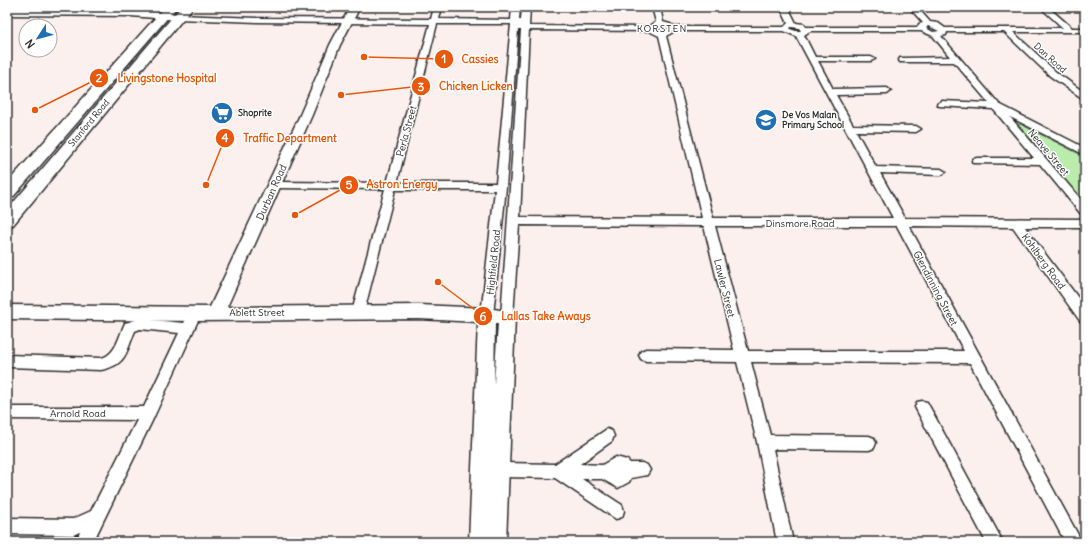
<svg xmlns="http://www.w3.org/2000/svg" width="1092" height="549" font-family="Delius,sans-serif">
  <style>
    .green { fill: #baedad; stroke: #728c6c }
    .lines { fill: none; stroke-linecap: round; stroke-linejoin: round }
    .minor-casing { stroke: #2b2b2b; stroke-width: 3 }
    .tertiary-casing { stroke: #2b2b2b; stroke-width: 3 }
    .secondary-casing { stroke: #2b2b2b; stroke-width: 3 }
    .minor { fill: #fff; fill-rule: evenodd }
    .tertiary { fill: #fff; fill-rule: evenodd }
    .secondary { fill: #fff; fill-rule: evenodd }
    .labels { text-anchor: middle; stroke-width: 3; stroke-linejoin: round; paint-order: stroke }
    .far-street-label { font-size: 9px; fill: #2b2b2b; stroke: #fff }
    .far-poi-label { font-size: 9px; font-weight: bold; fill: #2b2b2b; stroke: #fff; text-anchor: start }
    .far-quarter-label { font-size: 10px; letter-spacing: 1px; fill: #2b2b2b; stroke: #fff }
    .street-label { font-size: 10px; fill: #2b2b2b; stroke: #fff }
    .leader { fill: none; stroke: #e8590c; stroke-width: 1.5 }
    .callout-dot { fill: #e8590c; stroke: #fff; stroke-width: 1.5 }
    .mark-label { font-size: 12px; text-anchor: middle; font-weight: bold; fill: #fff }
    .callout-label { font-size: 11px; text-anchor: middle; font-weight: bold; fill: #e8590c; stroke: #fff; stroke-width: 3; stroke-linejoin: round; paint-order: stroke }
  </style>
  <rect width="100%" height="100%" fill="#fcf0ef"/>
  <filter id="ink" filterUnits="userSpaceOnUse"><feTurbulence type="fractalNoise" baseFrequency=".025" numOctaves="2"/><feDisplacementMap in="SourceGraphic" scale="8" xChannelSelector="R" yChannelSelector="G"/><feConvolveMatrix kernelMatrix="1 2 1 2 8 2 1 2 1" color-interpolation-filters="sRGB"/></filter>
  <g filter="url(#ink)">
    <path class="green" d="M1020,124l65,33v48l-24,-29 2,-5 -25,-27 -9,-6 -12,-13z"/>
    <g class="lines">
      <g class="minor-casing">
        <g id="minor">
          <path d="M434,7h8l-3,12 72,1 1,-13h8l-1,13h2l1,-13h8l-1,19 120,1 7,-5 -4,-15h8l3,15 7,2 4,3h110l4,-4 -8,-16h8l8,16 8,1 2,3h112l1,-3 4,-1 -14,-16h8l13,15 8,1 7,5h118l-23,-21h8l24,21h13v4h-72l43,40 29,21v7l-35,-24 -46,-44h-57l-1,3 -5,1 58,68 86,44v7l-75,-38 75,87v11l-4,-1 -41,-50 -67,-1 -1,-2 1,-2 4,-1h57l-41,-49 -54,-3 -2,-2 5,-3 47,2 -35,-41h-54l-1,-2 1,-2h3l47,-1 -17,-21 -12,-5h-111l-6,4 11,22h56l4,2 -4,2h-53l15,28 54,-1 4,3 -4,3 -51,1 17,30 63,1 5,3 -5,3 -60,-1 20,36 65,2 5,3 -5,3 -61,-2 25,45 180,1v8h-60l60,80v15l-5,-1 -67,-94 -104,-1 173,316h-17l-95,-179 -219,-1 19,73 99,1 5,2 2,5 -2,5 -5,2 -96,-1 20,93h-16l-20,-100 -20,-80 -91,-1 -5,-2 -2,-4 2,-4 5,-2 88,1 -30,-124 -185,-1 -6,92 -1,4 -5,1 -5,-1 -1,-4 20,-287h-3l-12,157 -13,128 -2,4 -4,1 -4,-1 -2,-4 14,-125h-100l-31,122 -2,4 -4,1 -4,-1 -2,-4 33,-123 -111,-1 -5,-3 5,-3 113,1 43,-159 -173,-2 -79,-3 -4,-2 4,-2 79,3 174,1zM437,24h74l-15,159h-99zM658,26h5l5,3 -8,2 -5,-2zM928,26l11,5 -6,1 -7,-4zM791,27l8,1 2,3h-5l-6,-2zM529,30l120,1 10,5 43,182 -182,-1zM675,31h109l12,5 97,182h-180l-47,-182zM715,226h182l67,125h-216z"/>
          <path d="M195,309l4,1 2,4 -48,105 -60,123h-17l4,-10 -7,3 -66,-1v-16l66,1 18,-8 46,-91 -130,-1v-12h137l35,-74 -39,-4 -5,2c-9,21 -8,34 -34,39l-94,-3v-12l94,3c15,-3 18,-22 24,-35l15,-4 44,4 7,-13z"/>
          <path d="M922,401l5,1 76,140h-17l-71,-135 2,-5z"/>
          <path d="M607,429l5,2 2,5 -2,5 -32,23 22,1 14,-8 11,3 3,3h12l5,2 3,5 -3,5 -16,3 -2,4 -11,6 -16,-9h-20l40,26 2,6 -2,6 -6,2 -61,-41 -56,-1 -5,-2 -3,-5 3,-5 5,-2 56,1z"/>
        </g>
      </g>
      <g class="tertiary-casing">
        <g id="tertiary">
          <path d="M350,7h10l-20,38 -28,70 -85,192 192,-2 68,3 26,4 2,5 -9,225h-37l9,-220 -59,-3 -224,2 -188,-2v-14l203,2 90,-192 30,-70zM495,323h3l-4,62z"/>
          <path d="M7,9l124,1 47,4 5,3 -5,3 -47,-4 -124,-1z"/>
        </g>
      </g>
      <g class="secondary-casing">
        <g id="secondary">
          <path d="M165,7h12l-164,190 -6,1v-15z"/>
          <path d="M181,7h12l-180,218 -6,2v-17z"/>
        </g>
      </g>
      <use href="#minor" class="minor"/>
      <use href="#tertiary" class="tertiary"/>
      <use href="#secondary" class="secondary"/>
    </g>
  </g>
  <defs>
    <g id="supermarket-disc" transform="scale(1.15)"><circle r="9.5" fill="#1f6fb2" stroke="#fff"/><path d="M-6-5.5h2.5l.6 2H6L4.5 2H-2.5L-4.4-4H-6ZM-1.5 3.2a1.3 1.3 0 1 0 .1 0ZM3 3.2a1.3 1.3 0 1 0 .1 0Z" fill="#fff"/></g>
    <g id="school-disc" transform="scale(1.15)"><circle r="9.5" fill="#1f6fb2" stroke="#fff"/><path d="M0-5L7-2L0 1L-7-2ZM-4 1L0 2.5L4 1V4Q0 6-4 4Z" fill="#fff"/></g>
  </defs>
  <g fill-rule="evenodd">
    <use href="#supermarket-disc" x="222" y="113"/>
    <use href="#school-disc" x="766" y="120"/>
  </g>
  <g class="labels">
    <g class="far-street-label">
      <text transform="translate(1050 58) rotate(42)" y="3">Dan Road</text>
      <text transform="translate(89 123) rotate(-50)" y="3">Stanford Road</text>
    </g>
    <g class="far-poi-label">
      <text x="238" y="116">Shoprite</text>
      <text x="782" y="118">De Vos Malan<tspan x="782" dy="10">Primary School</tspan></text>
    </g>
    <g class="far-quarter-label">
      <text x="662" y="32">KORSTEN</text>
    </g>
    <g class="street-label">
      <text transform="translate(406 131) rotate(-75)" y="4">Perla Street</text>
      <text transform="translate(1049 152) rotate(50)" y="4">Neave Street</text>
      <text transform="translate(271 192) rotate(-66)" y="4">Durban Road</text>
      <text x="800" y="227">Dinsmore Road</text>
      <text transform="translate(1044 261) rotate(54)" y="4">Kohlberg Road</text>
      <text transform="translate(493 262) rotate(-84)" y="4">Highfield Road</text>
      <text transform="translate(725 288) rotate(76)" y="4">Lawler Street</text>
      <text transform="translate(936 288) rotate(62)" y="4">Glendinning Street</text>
      <text x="257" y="316">Ablett Street</text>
      <text x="78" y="417">Arnold Road</text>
    </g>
  </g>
  <path class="leader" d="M364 57L444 59M35 110L99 78M341 95L421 86M206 185L225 138M295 215L349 185M438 282L483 316"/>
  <g class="callout-dot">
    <circle cx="364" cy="57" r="4"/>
    <circle cx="35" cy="110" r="4"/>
    <circle cx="341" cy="95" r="4"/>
    <circle cx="206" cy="185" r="4"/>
    <circle cx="295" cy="215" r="4"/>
    <circle cx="438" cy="282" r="4"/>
    <circle cx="444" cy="59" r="10"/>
    <circle cx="99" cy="78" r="10"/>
    <circle cx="421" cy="86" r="10"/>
    <circle cx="225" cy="138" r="10"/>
    <circle cx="349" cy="185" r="10"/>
    <circle cx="483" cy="316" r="10"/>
  </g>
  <g class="mark-label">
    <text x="444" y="63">1</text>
    <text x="99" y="82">2</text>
    <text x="421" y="91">3</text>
    <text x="225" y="142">4</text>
    <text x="349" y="189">5</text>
    <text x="483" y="321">6</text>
  </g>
  <g class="callout-label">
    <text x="480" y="63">Cassies</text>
    <text x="167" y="82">Livingstone Hospital</text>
    <text x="476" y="90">Chicken Licken</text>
    <text x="290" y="142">Traffic Department</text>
    <text x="402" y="188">Astron Energy</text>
    <text x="546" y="320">Lallas Take Aways</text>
  </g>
  <rect width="1092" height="549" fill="none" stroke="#fff" stroke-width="24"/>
  <rect x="12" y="12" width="1068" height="525" fill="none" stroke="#2b2b2b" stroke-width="1.5" filter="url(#ink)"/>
  <g transform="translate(38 38) rotate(234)"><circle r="19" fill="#ffffff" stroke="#aaaaaa"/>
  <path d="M0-3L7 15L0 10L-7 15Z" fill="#1f6fb2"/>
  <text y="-6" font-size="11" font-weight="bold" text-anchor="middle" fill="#2b2b2b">N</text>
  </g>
</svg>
